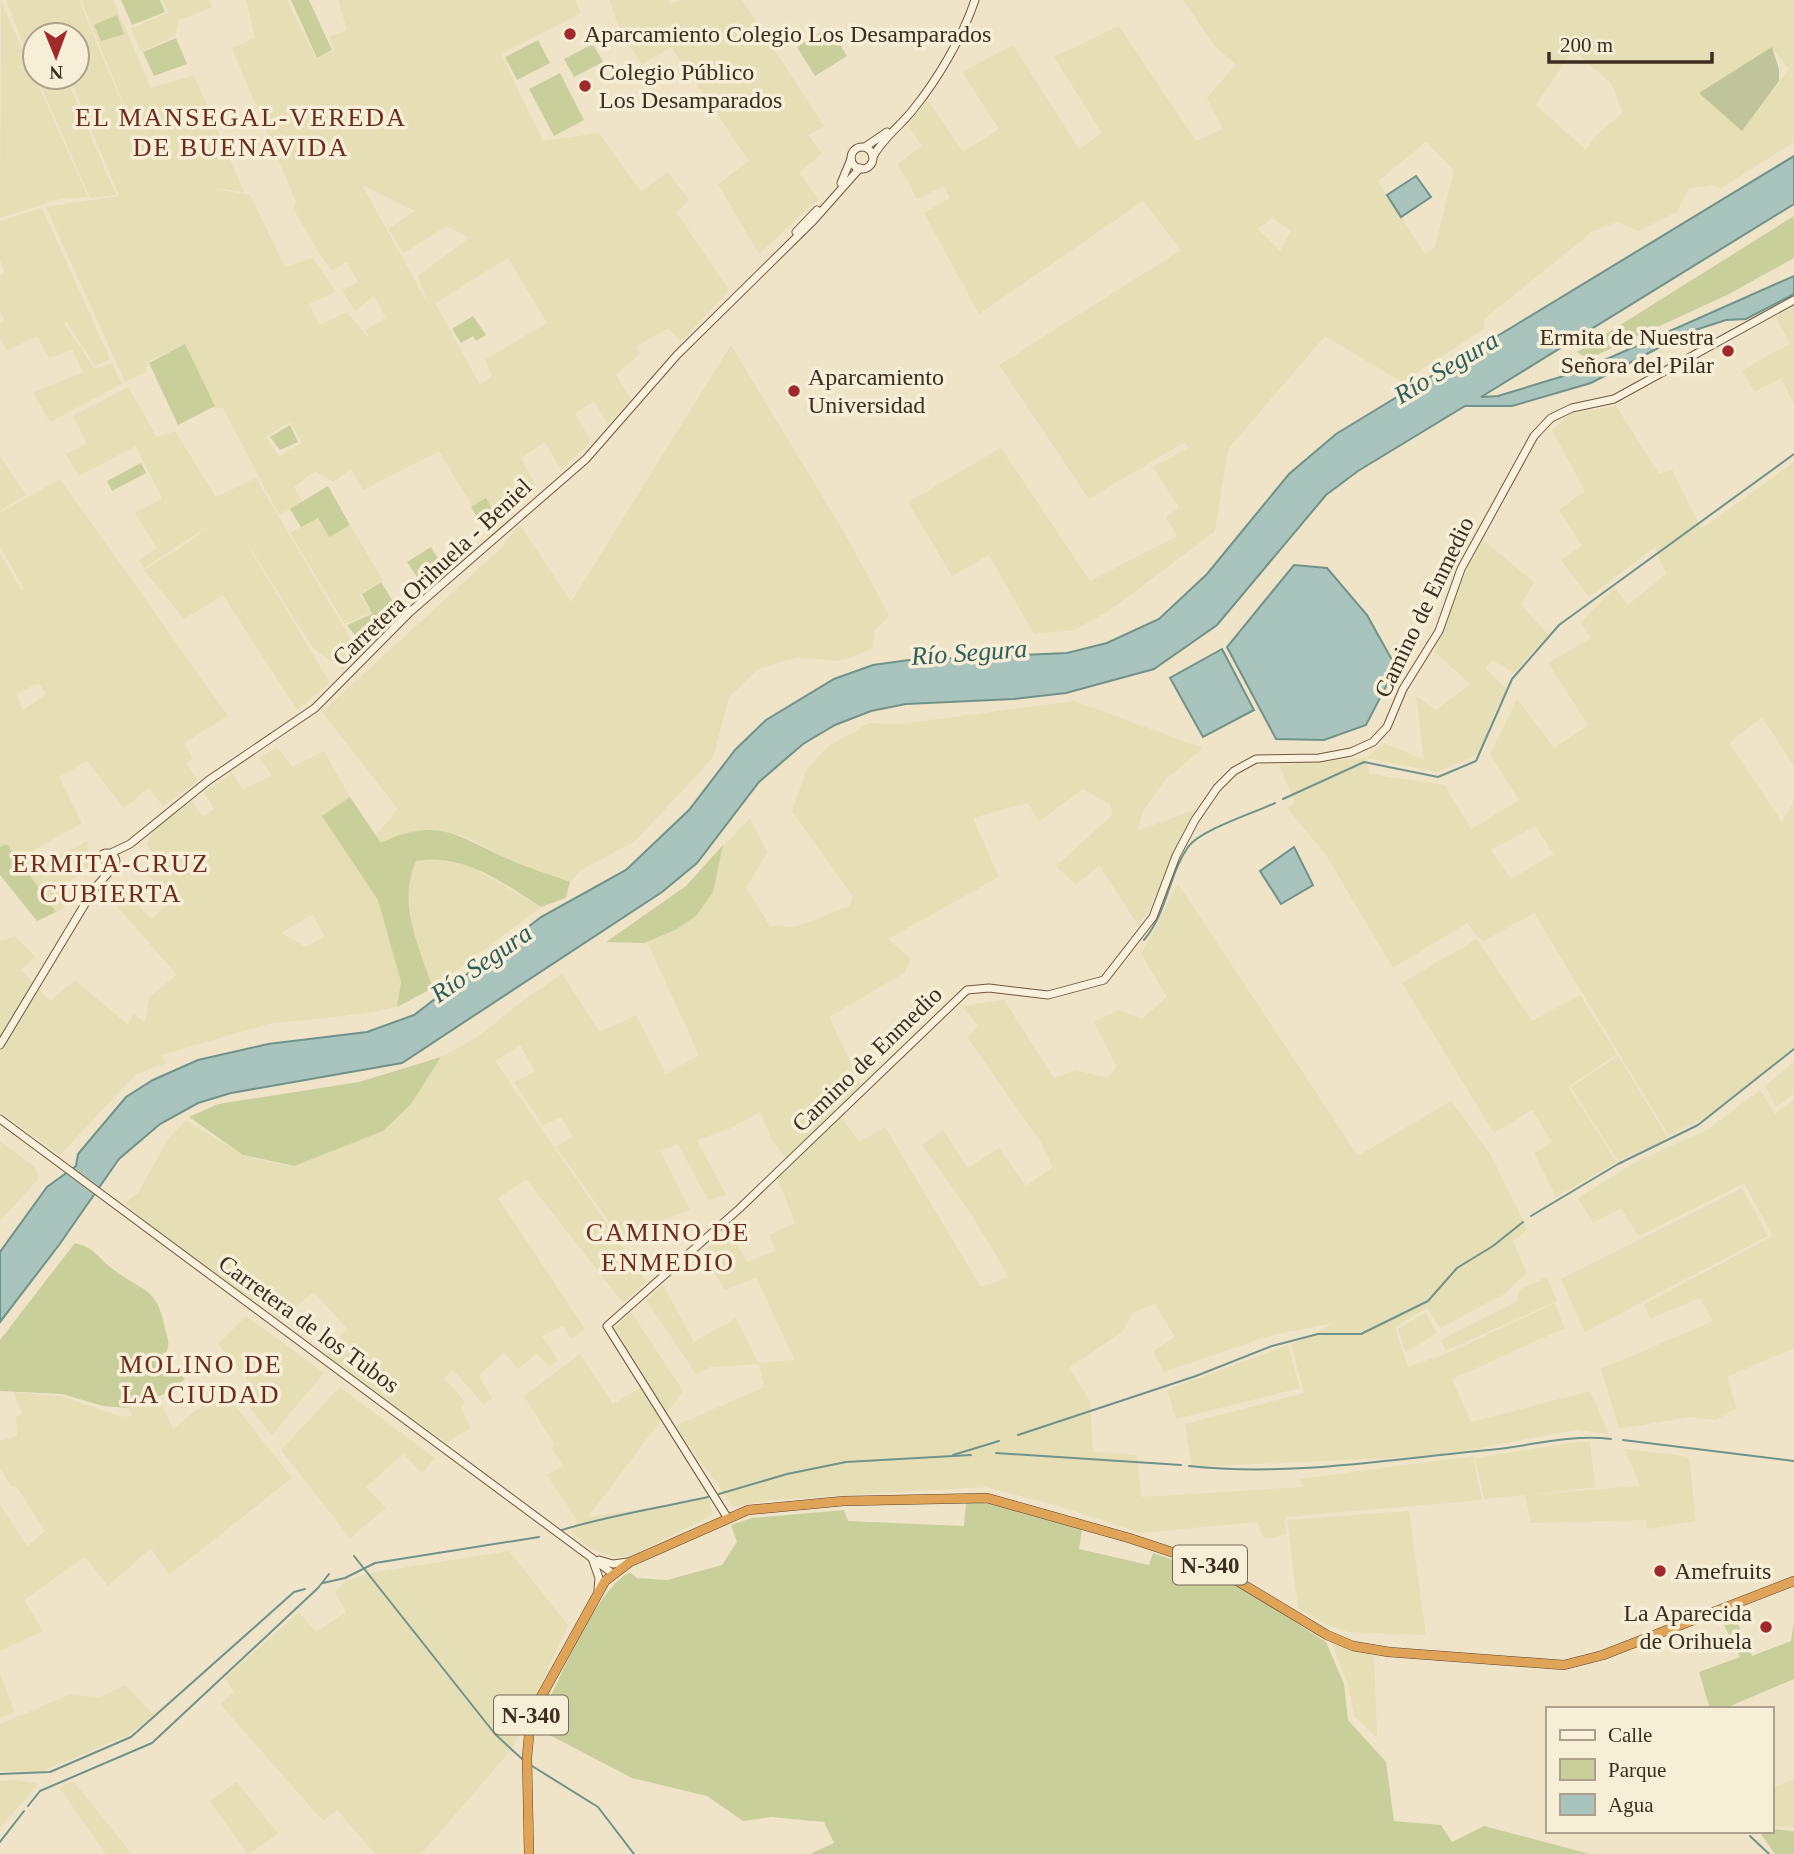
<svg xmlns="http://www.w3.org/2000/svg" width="1794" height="1854" font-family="'Times New Roman',serif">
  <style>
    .farmland { fill: #e6deb5; fill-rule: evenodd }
    .green { fill: #c9cf9b }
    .cemetery { fill: #bfc49a }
    .water { fill: #a9c4bc; stroke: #6f938a; stroke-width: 2 }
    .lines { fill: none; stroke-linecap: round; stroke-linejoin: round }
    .stream { stroke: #6f938a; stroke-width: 2 }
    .secondary-casing { stroke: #6f573f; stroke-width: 9 }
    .highway-casing { stroke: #5b4430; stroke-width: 10 }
    .secondary { stroke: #faf1dc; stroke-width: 7 }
    .highway { stroke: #e0a458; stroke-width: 9 }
    .poi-dot { fill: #9e2a2b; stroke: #f7eed8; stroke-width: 2.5 }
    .labels { text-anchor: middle; stroke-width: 7; stroke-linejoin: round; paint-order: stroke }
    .shield { fill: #f7eed8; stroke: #756857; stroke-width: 2 }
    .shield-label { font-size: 23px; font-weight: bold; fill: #3d2e20 }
    .poi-label { font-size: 24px; fill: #3d2e20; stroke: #f7eed8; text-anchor: start }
    .street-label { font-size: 24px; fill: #3d2e20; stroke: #f7eed8 }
    .neighbourhood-label { font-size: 26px; letter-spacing: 2px; fill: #6b2e1e; stroke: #f7eed8 }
    .water-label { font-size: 26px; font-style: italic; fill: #2f5d5a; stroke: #f7eed8 }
  </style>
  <rect width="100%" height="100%" fill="#f0e4c8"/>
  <g class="farmland">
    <path d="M6,0h73l50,120 33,-11 -32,10 -49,-119h32l38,88 43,-13 50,117 -41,-5 47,8 35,72 28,-9 23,34 -27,12 11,21 27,-13 22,26 -3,-8 20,-12 -12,-22 -19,15 -13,-21 16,-8 -11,-20 -15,9 -15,-21 -24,-42 3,-6 -64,-154 23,-10 -9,-38h41l29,58 18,-7 -5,-14 18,-7 -9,-30h237l6,13 -80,41 42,87 56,-8 42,58 27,-19 21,28 -13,12 53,78 -48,52 -13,-14 -32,19 4,6 -24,22 15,24 -23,25 -14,-23 -19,12 16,29 -30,28 -16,-28 -24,16 16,30 -48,46 -50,-83 -76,39 -12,-21 -18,13 -18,-11 -21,16 9,15 -24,13 -56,-107h-9l-31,-63 -36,17 -1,10 -21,10 -79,-175 73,-11 -50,-119h8v-42h-42v27l-5,1zM362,185l53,26 -27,18 15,24 44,-27 22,12 -51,38 10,28zM508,258l39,65 -62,37 7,16 -12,9 -45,-82zM290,422l12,21 -23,13 -13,-19z"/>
    <path d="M162,0h47l3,7 -33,13 -3,15 -35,17 -10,-24 37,-15z"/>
    <path d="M610,0h58l2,4 11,-4h61l82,126 -16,9 14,19 -23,18 19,27 -59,55 -41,-70 31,-23 -78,-114 -29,18 -25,-42z"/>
    <path d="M1183,0h611v142l-74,47 -8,-4 -23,3 -12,24 -39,19 -21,-9 -25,10 -108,87v10l-82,53 -77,-46 -97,113 -13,82 -106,80 -35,19 -40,4 -45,-79 -37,21 -44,-74 93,-54 89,133 87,-45 -11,-19 13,-9 -26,-41 35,-19 -3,-6 -96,57 -90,-134 182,-115 -38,-49 -164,113 -55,-101 26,-15 -6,-12 -27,13 -19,-35 24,-18 -14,-21 20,-25 35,52 36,-23 -37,-57 51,-27 66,104 23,-16 -48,-76 65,-31 77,115 27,-12 -16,-31 29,-33 -22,-20zM1771,47l18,22 -47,62zM1573,50l38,33 12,30 -27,22 -10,15 -50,-45zM1426,142l28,28 -19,77 -10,7 -47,-73zM1272,218l19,13 -11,20 -22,-22z"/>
    <path d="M1,1l87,196 -28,2 -60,19z"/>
    <path d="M37,77h29l50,118 -26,3z"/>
    <path d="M42,208l68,151 -15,7 -28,-44 -3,2 31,45 17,-6 10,21 -72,38 -17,-29 50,-21 -11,-22 -23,8 -12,-22 -30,15 -7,-14v-14l4,-2 -4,-11v-35l4,-2 -4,-14v-38z"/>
    <path d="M1794,307v97l-13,-26 -26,14 -13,-21 48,-28 -15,-27z"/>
    <path d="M731,345l114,189 44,81 -15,17 -1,17 -34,12 -42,-4 -39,12 -29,28 -16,61 -78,83 -55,30 -10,11 -63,-23 -40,-22 -38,-7 -48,14 -6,-8 23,-27 -76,-97 177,-162 21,-25 51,77z"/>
    <path d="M128,387l29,50 18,-6 41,66 40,-19 104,177 -17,15 -31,-23 -77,-123 95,159 -33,27 -74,-115 -39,24 -40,-49 45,-28 20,-16 -65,42 -5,-8 18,-12 -22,-35 27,-14 -26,-53 -57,30 -13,-22 21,-11 -14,-27z"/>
    <path d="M1616,406l43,68 13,-5 29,60 93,-67v304l-32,-49 -33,26 53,79 12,-21v246l-82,67 -43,22 -135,-223 -52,29 -15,-19 -74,45 -67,-113 -39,-47 8,-5 -16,-38 87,-7 19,-15 39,17 -8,-64 20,14 34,-26 -35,-32 27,-71 21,-41 51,42 -13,23 27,30 -34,38 -22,-13 -7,8 23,22 -12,19 -17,45 -42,18 -70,-14 2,16 75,11 27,44 48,-29 -29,-46 27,-55 37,49 32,-21 2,-2 -40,-62 43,-25 -10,-16 34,-35 13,18 38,-31 -11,-27 -66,50 -28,-37 21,-14 -23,-36 26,-19 -33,-61 18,-16zM1535,826l19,28 -43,25 -20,-29z"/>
    <path d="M0,456l26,39 -26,16z"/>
    <path d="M60,479l168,237 -44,27 9,15 -7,5 12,18 -35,25 -14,-18 -25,20 -37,-47 -28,16 23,46 -48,27 8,15 45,-24 4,26 -34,23 8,18 -9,4 -49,-68 -7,3v-295l21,38 3,-2 -24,-41v-34zM39,683l7,11 -23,16 -7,-16z"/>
    <path d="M317,518l12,18 21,-11 33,55 -24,14 12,19 -26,11 -55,-91z"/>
    <path d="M1074,701l129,47 -37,31 -22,30 -7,22 59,-22 -48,103 -10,13 -39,-60 -23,20 -20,-19 56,-51 -1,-10 -28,-16 -44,32 -12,-18 -54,15 26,59 -111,62 23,20 -7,14 -75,44 33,70 -17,15 -15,-16 -8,8 38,48 25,-15 96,160 28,-10 -38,-63 -49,-69 21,-15 25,38 31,-20 27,38 27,-19 -13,-26 -73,-104 11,-11 -16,-20 42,-6 50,78 22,-8 31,8 10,-11 -23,-45 25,-12 23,9 25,-22 -26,-43 37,-70 180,272 93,-55 40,54 37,75 -15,11 14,32 -23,21 -64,34 -13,-20 -32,19 13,40 42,-15 105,-49 10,25 -113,51 19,43 119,-31 19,43 -33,-4 -142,26 -242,11 -7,-43 119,-31 -13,-48 43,-22 -62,12 -108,37 -11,-21 22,-14 -20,-33 -22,9 -11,19 -53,36 21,33 3,51 43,3 6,42 160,-10 -2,-8 173,-23 9,44 -197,17 1,18 -22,3 -7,-16 -117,11 -81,-27 -74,-19 -213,13 -38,7 -59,-81 89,-39 -5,-23 -48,3 -15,7 -50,-74 17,-15 31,57 42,-24 22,45 37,-3 -39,-82 -31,12 -23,-37 27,-24 18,33 29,-11 -7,-16 26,-12 -21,-54 12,-11 -14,-18 -12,-28 -31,17 -32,11 29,55 -18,5 -30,-56 -18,7 30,59 -26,10 -22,15 -22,2 -64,-90 17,-10 -12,-20 -18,9 -29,-44 21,-11 -15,-26 -25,16 151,220 -23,22 -97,-124 -28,19 87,131 -14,10 -8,-13 -21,10 16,24 -8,6 -14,-12 -18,15 -14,-17 -25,24 13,22 -8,7 -31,-35 -9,8 21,24 -4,6 10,20 -24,15 -120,-87 20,-27 -33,-37 -35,28 -24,-23 -2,4 -99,-71 -29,-27 13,-10 30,-54 18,-19 57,35 21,6 29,5 49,-21 69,-41 30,-47 38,-21 46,-37 37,-25 38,58 36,-17 30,59 33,-19 -50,-109 -5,-3 31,-13 38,-38 9,-45 28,-29 17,35 -21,35 24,38 25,1 54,-21 4,-9 -61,-86 15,-42 22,-23 40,-23 31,1z"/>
    <path d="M277,747l16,20 31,-16 26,46 -27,18 55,85 23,82 -4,25 -36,7 -93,10 -107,31 5,8 -31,12 -75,80 -60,-43v-171l15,-5 20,21 -14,13 29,31 25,-21 53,45 5,-11 12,8 4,-25 28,-22 -68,-78 13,-9 29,31 19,-17 -25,-32 11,-11 -9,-15 7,-15 38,-28 11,16 11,-8 -10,-17 28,-19 11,17 29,-15 -13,-17zM313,914l11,22 -18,11 -25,-14z"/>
    <path d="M435,857l33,8 73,42 -108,81 -21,-60 -5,-48 9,-19z"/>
    <path d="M1477,939l55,82 48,-26 37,59 -49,33 49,75 -61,35 -22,-44 18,-11 -20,-32 -38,23 -92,-150z"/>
    <path d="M1618,1056l50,82 -50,23 -47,-74z"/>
    <path d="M1794,1062v32l-18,13 -11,-21z"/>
    <path d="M1760,1090l15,24 19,-14v248l-67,29 10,31 -21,12 -25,-3 -72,12 -18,-60 112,-48 -13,-23 -50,21 -6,-15 129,-68 -29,-53 -106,53 -17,-28 -28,15 -15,-25 54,-34 76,-35z"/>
    <path d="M0,1141l35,26 4,11 -39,43z"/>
    <path d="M1742,1188l26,48 -183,96 -24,-53z"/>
    <path d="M1547,1277l10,24 -111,50 -5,-11 76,-39 2,-11z"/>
    <path d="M631,1312l52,79 -95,126 121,-18 4,16 -83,41 -16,1 -25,-9 -17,-17 5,-11 -30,-45 16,-9 -11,-18 3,-3 -31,-49 56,-42 33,50 36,-21 -34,-55z"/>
    <path d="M1426,1312l11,21 -32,19 -7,-23z"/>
    <path d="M246,1316l78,57 -52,62 -31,-37 11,-13 -34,-41z"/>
    <path d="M1288,1345l12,43 -124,31 -9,-29z"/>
    <path d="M340,1387l95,71 -13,15 -19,-19 -37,33 20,21 -36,30 -69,-88z"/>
    <path d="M222,1389l70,89 -123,97 -18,-27 -43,38 -23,-29 -61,43 19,31 -43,20v-146l27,41 18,-15 -28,-44 -6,-1 -11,-18v-27l17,-5 -1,-19 6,-3 -9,-22 47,4 62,21 10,-1 -4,-9 29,-11 16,33z"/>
    <path d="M1577,1442h13l5,45 -68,8 113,-9 -15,-37 64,8 7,64 -49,8 -1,-9 -115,3 -6,-28 -41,4 -9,-41z"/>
    <path d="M1409,1511l17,124 -78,-3 -21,-7 -29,-17 -11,-88z"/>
    <path d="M509,1551l59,74 -56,124 -91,105h-46l-38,-44 -14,11 -103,-117 14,-12 -9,-14 74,-66 17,20 30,-20 -11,-20 12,-12 24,-7z"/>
    <path d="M1331,1642l43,14 3,81 -23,-21 -6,-31z"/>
    <path d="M0,1674l15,38 -15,6z"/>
    <path d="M125,1685l29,30 -24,19 -89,38 -41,-1v-47l69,-29 31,2z"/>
    <path d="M1794,1778v49l-23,-1v-37z"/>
    <path d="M19,1780l19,4 -38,44v-47z"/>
    <path d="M73,1781l59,73h-26l-47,-67z"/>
    <path d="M237,1782l41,52 -30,20 -38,-53z"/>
  </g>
  <g class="green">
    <path d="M121,0h39l5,12 -33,13z"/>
    <path d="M291,0h18l23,50 -15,8z"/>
    <path d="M117,15l7,19 -23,7 -7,-16z"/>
    <path d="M829,27l18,29 -32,20 -18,-29z"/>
    <path d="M176,38l11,26 -33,12 -11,-24z"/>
    <path d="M538,40l12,23 -33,17 -12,-23z"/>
    <path d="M593,44l10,18 -29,15 -10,-18z"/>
    <path d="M560,73l24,47 -30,16 -25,-47z"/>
    <path d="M1794,216v42l-67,37 -139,64 -11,-7z"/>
    <path d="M473,316l13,19 -10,6 -3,-5 -12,7 -9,-14z"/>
    <path d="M185,344l30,62 -37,19 -29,-62z"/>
    <path d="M290,425l8,17 -18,8 -10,-13z"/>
    <path d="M141,463l5,10 -34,18 -5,-10z"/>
    <path d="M328,486l22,39 -21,12 -11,-19 -17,9 -11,-18z"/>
    <path d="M486,498l12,22 -13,10 -14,-23z"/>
    <path d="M431,547l12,20 -22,16 -14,-21z"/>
    <path d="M381,582l19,31 -38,31 -15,-19 25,-11 -10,-20z"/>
    <path d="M350,797l31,46c57,-27 76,-7 127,16 20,9 41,15 62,23l-4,16 -25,9c-37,-24 -79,-55 -125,-46 -19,42 3,86 17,127l-36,19 4,-25 -23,-82 -56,-84z"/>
    <path d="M7,844l49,68 -19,9 -37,-46v-28z"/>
    <path d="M723,845l-10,47 -17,24 -21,14 -31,13 -38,-1 80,-56z"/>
    <path d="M441,1057l-30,47 -28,27 -89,35 -51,-11 -54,-38 29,-13 141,-22z"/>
    <path d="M75,1243c23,6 21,14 39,27 27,21 42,16 50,54 3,16 9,20 -2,35l23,20 -23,16 -36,13 -23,-2 -41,-12 -62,-3v-51z"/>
    <path d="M966,1501l34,4 82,25 -3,19 70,16 4,-12 75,26 98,63 18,42 4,36 38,42 8,59 47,4 11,17 32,-16 106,28h-780l24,-11 -10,-21 -53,-5 -28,4 -36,-25 -75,-18 -96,-50c19,-38 58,-138 94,-156l7,6 30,2 55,-15 15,-23 -6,-17 21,-7 92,-8 4,11 116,5z"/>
    <path d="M1733,1613l19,43 39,-15 3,-19v57l-71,30h-13l-11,-37 41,-15 -20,-40z"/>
    <path d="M1771,1829l23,2v23h-19l-16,-23h12z"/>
  </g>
  <path class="cemetery" d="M1772,47l7,22v12l-37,50 -43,-38z"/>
  <g class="water">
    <path d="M1794,156v48l-313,193 17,-1 82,-25 214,-95v18l-48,25 -20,1 -37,12 -98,51 -79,23h-47l-107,65 -32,24 -109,130 -63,44 -88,24 -52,6 -108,5 -35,7 -36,14 -32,19 -44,38 -62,81 -35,29 -260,171 -171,30 -33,10 -38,21 -41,35 -60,86 -59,77v-70l47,-65 29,-21 2,-12 48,-57 27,-17 45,-20 70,-16 99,-12 47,-17 127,-98 85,-47 63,-60 46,-60 31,-30 68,-41 39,-14 36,-5 158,-7 40,-10 52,-24 48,-45 82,-100 47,-40z"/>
    <path d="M1416,176l15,21 -30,20 -14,-22z"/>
    <path d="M1294,565l33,3 40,47 29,52 -30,58 -42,15 -48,-1 -49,-92z"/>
    <path d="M1222,649l32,61 -51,27 -33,-59z"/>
    <path d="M1294,847l19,38 -32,19 -21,-33z"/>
  </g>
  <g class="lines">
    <g class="stream">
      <path d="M1283,799l81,-37 74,15 38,-16 36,-82 47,-54 235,-171"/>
      <path d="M1144,940c24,-29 24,-64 44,-93 12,-17 66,-34 87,-44"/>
      <path d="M1531,1216l87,-52 80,-39 96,-76"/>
      <path d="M1018,1435l178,-59 76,-30 46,-12h43l67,-33 29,-33 36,-22 30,-24"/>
      <path d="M1623,1440l171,21"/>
      <path d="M996,1453l185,12"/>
      <path d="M953,1455l46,-14"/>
      <path d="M1189,1466c101,11 200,-7 300,-16 42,-4 80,-16 122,-11"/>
      <path d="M719,1494l68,-20 59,-12 125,-7"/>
      <path d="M562,1530c48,-15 97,-22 146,-33"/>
      <path d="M354,1556l141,178 27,25"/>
      <path d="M323,1583l22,-5 30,-15 164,-26"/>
      <path d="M532,1766l66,41 36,47"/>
      <path d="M0,1774l50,-2 81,-35 163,-145 11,-3"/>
      <path d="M28,1806l12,-15 112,-48 166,-155 11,-14"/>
      <path d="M1737,1831l2,2"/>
      <path d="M1750,1836l19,18"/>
      <path d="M0,1842l24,-31"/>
    </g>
    <g class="secondary-casing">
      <g id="secondary">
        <path d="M865,147l22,-15"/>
        <circle cx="862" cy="158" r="11"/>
        <path d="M873,157c9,-18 27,-31 39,-46 26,-32 50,-73 63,-111"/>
        <path d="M841,183l10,-24"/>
        <path d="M796,232l21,-22"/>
        <circle cx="107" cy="862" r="9"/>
        <path d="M109,854l21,-10 79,-64 106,-72 95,-96 176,-153 91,-104 136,-134 47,-53"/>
        <path d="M0,1045l94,-156 16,-18"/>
        <path d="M0,1119l612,454"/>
        <path d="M727,1517l-120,-191 133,-118 227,-218 22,-2 59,7 56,-15 49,-63 23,-61 19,-36 22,-32 17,-17 22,-12 63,-1 32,-6 22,-10 14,-15 16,-38 36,-58 22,-62 73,-133 17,-18 21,-10 42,-9 180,-99"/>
        <path d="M592,1558l7,20 -1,12"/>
        <path d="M599,1560l14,4 15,-2"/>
      </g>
    </g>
    <g class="highway-casing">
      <path id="highway" d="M529,1854l-2,-97 4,-42 74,-134 25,-19 118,-52 96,-9 143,-3 142,40 82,27 116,70 26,11 36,6 175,13 39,-10 191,-74"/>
    </g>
    <use href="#secondary" class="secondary"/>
    <use href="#highway" class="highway"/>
  </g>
  <g class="poi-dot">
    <circle cx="570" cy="34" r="7"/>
    <circle cx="585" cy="86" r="7"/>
    <circle cx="1728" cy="351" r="7"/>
    <circle cx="794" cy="391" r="7"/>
    <circle cx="1660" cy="1571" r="7"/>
    <circle cx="1766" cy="1627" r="7"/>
  </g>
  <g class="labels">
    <g class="shield">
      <rect x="1173" y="1545.5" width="74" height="39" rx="5"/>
      <rect x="494" y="1695.5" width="74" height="39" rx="5"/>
    </g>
    <g class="shield-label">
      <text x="1210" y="1573">N-340</text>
      <text x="531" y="1723">N-340</text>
    </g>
    <g class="poi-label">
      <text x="584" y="42">Aparcamiento Colegio Los Desamparados</text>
      <text x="599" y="80">Colegio Público<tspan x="599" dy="28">Los Desamparados</tspan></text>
      <text x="1714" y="345" text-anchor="end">Ermita de Nuestra<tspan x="1714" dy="28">Señora del Pilar</tspan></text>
      <text x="808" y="385">Aparcamiento<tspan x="808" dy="28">Universidad</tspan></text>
      <text x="1674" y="1579">Amefruits</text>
      <text x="1752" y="1621" text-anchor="end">La Aparecida<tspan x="1752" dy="28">de Orihuela</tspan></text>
    </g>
    <g class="street-label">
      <text transform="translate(432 572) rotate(-43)" y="8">Carretera Orihuela - Beniel</text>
      <text transform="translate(1424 607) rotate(-64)" y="8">Camino de Enmedio</text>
      <text transform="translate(867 1059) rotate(-44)" y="8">Camino de Enmedio</text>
      <text transform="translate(309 1324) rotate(36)" y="8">Carretera de los Tubos</text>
    </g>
    <g class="neighbourhood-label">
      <text x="241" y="126">EL MANSEGAL-VEREDA<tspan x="241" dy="30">DE BUENAVIDA</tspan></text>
      <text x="111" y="872">ERMITA-CRUZ<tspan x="111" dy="30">CUBIERTA</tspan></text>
      <text x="668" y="1241">CAMINO DE<tspan x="668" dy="30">ENMEDIO</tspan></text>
      <text x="201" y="1373">MOLINO DE<tspan x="201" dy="30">LA CIUDAD</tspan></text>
    </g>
    <g class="water-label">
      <text transform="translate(1446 367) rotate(-31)" y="9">Río Segura</text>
      <text transform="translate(969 652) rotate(-4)" y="9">Río Segura</text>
      <text transform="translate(481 963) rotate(-35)" y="9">Río Segura</text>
    </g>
  </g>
  <rect x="1546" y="1707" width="228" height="126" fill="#f7eed8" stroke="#ada18e" stroke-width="2"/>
  <rect x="1560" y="1730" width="35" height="10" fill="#faf1dc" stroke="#ada18e" stroke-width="2"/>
  <text x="1608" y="1742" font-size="21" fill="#3d2e20">Calle</text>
  <rect x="1560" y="1759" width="35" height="21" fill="#c9cf9b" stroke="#ada18e" stroke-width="2"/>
  <text x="1608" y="1777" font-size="21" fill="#3d2e20">Parque</text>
  <rect x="1560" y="1794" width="35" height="21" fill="#a9c4bc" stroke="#ada18e" stroke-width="2"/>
  <text x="1608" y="1812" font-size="21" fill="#3d2e20">Agua</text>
  <g transform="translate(56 56) rotate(179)"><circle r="33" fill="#f7eed8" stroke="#ada18e" stroke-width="2"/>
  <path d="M0-5L12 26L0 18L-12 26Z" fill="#9e2a2b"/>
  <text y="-10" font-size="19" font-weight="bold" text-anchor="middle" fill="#3d2e20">N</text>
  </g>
  <path d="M1549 52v10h163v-10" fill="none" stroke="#3d2e20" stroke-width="3.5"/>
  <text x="1560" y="52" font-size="21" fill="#3d2e20" stroke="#f7eed8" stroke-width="5" paint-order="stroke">200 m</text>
</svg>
